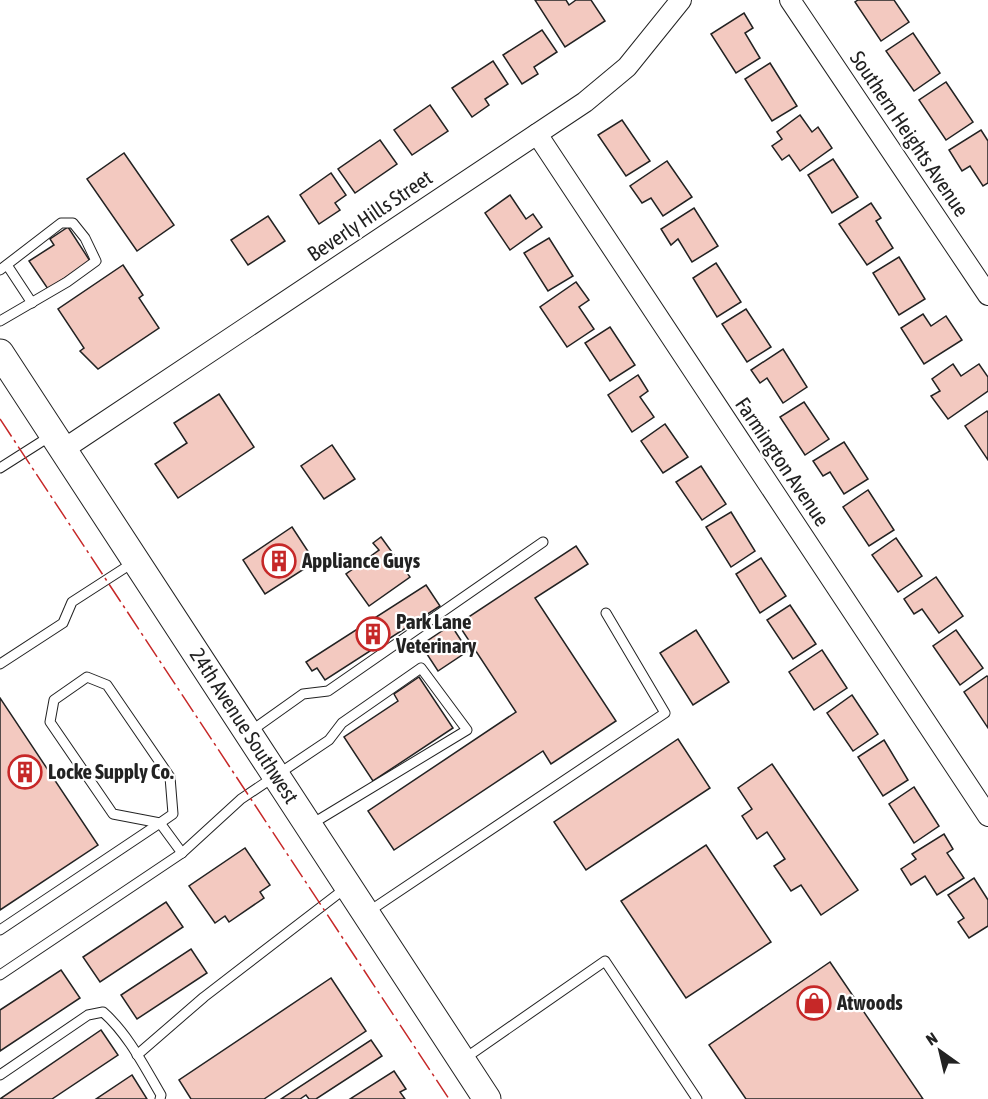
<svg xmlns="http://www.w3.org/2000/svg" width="988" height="1099" font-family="'Asap Condensed',sans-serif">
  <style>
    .building { fill: #f3c9c0; stroke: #222; stroke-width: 1.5 }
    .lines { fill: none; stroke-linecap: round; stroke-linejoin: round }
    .lane-casing { stroke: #222; stroke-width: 11 }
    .street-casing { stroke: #222; stroke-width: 22 }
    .secondary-casing { stroke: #222; stroke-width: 29 }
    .lane { stroke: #fff; stroke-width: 9 }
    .street { stroke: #fff; stroke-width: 20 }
    .secondary { stroke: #fff; stroke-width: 27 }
    .power { stroke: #c62828; stroke-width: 1.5; stroke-dasharray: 21 4.5 3 4.5; stroke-linecap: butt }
    .labels { text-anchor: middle; stroke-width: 4.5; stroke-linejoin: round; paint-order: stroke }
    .street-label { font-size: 21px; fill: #222; stroke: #fff }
    .poi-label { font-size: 21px; font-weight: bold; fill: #222; stroke: #fff; text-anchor: start }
  </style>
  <rect width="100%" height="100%" fill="#fff"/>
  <g class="building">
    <path d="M535,0h31l3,5 7,-5h15l14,21 -40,26z"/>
    <path d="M858,0h36l15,22 -28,19 -26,-39z"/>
    <path d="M744,13l9,15 -8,5 15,25 -24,15 -25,-39z"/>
    <path d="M542,30l15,22 -23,15 4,7 -16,10 -19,-29z"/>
    <path d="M913,33l27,40 -26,18 -28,-40z"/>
    <path d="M493,61l15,23 -23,15 4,6 -17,12 -20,-29z"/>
    <path d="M770,63l27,43 -25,15 -27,-42z"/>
    <path d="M946,82l27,40 -27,18 -27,-40z"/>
    <path d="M430,105l18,26 -36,24 -18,-25z"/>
    <path d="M800,115l12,17 6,-5 14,21 -32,23 -11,-16 -7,5 -10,-14 10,-7 -5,-7z"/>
    <path d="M622,120l28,41 -24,15 -28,-41z"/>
    <path d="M981,130l7,11v42l-5,3 -13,-20 -8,5 -13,-21z"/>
    <path d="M380,140l17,24 -42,29 -17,-24z"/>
    <path d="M124,153l50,72 -37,26 -50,-72z"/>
    <path d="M833,159l25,38 -26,16 -24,-38z"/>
    <path d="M667,161l25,36 -29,19 -12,-18 -9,5 -12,-17z"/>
    <path d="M331,173l15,22 -11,8 5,7 -21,14 -19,-29z"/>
    <path d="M510,195l16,24 7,-5 9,13 -32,23 -25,-37z"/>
    <path d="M871,203l10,15 -5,3 17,27 -26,17 -28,-41z"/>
    <path d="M694,208l24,38 -26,16 -14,-23 -7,6 -10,-16z"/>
    <path d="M268,216l17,25 -37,24 -17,-25z"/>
    <path d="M68,227l22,34 -42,28 -19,-28 25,-16 -4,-6z"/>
    <path d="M549,238l24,38 -25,15 -24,-38z"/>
    <path d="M899,257l26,42 -26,16 -26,-42z"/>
    <path d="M716,263l25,39 -24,15 -24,-39z"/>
    <path d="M123,265l20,30 -4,3 20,30 -61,41 -18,-18 4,-3 -26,-39z"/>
    <path d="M576,282l13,18 -10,7 15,22 -27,18 -27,-40z"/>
    <path d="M746,309l25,38 -24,15 -25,-38z"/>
    <path d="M923,314l8,12 15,-10 16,24 -38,24 -23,-36z"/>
    <path d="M610,327l25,38 -25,16 -25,-38z"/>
    <path d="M783,349l24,38 -24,16 -16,-25 -7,5 -9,-13z"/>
    <path d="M953,364l8,12 18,-12 9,13v14l-40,28 -17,-23 9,-5 -8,-12z"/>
    <path d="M638,375l10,16 -8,6 14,20 -22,15 -24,-37z"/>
    <path d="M219,394l35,53 -76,51 -23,-34 32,-21 -13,-20z"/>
    <path d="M804,402l25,37 -24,16 -25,-38z"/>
    <path d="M987,411l1,2v47l-23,-34z"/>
    <path d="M665,424l23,33 -25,16 -22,-32z"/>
    <path d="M844,442l24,37 -24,15 -14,-22 -7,4 -10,-15z"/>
    <path d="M332,445l23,34 -31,20 -23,-33z"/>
    <path d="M701,466l25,38 -24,16 -26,-38z"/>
    <path d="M868,490l26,40 -25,16 -26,-39z"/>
    <path d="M731,512l24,39 -24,16 -25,-40z"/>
    <path d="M292,527l23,35 -50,32 -22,-34z"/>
    <path d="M381,537l29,40 -41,29 -23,-32 33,-24 -6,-7z"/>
    <path d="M896,538l26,38 -24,16 -26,-37z"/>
    <path d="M576,546l12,18 -53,34 81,123 -65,43 -8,-13 -149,99 -26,-39 148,-99 -58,-88z"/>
    <path d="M761,558l25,38 -26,17 -24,-39z"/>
    <path d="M936,577l27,39 -24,17 -17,-24 -8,5 -10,-15z"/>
    <path d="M426,585l14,21 -115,74 -8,-12 -5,3 -6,-9z"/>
    <path d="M790,605l26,39 -23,15 -26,-39z"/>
    <path d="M451,625l17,26 -30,20 -17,-26z"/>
    <path d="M696,630l33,52 -36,23 -33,-52z"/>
    <path d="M956,630l27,38 -23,17 -27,-39z"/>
    <path d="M822,650l25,38 -33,22 -25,-38z"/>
    <path d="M987,676l1,1v51l-24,-36z"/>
    <path d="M419,677l34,51 -80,53 -29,-44 54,-36 -4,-7z"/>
    <path d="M852,695l26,39 -25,17 -26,-38z"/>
    <path d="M0,698l98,147 -98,65z"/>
    <path d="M678,739l32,49 -124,82 -32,-48z"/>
    <path d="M884,740l24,40 -25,16 -25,-39z"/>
    <path d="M772,764l86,126 -37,25 -20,-30 -10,6 -17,-25 11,-7 -18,-27 -10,7 -15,-23 10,-7 -14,-21z"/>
    <path d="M914,787l25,39 -25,17 -25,-39z"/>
    <path d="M944,834l9,15 -6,4 17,25 -27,17 -12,-19 -14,9 -10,-16 15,-10 -4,-5z"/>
    <path d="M706,845l65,97 -85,56 -65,-97z"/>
    <path d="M245,848l25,37 -10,7 4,6 -35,24 -4,-6 -10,7 -26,-37z"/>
    <path d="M974,878l14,22v26l-19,12 -11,-16 6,-4 -16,-23z"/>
    <path d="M166,902l17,25 -83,55 -17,-25z"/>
    <path d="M191,949l16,24 -70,46 -16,-24z"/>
    <path d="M830,962l93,137h-177l-37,-54z"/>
    <path d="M61,970l19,28 -80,53v-41z"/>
    <path d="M331,978l35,53 -102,68h-73l-12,-19z"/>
    <path d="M101,1030l17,25 -66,44h-52z"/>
    <path d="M371,1040l11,16 -66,43h-7l-3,-4 -6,4h-19z"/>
    <path d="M394,1071l12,18 -6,3 5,7h-55z"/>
    <path d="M132,1075l15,24h-51z"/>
  </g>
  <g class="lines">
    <g class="lane-casing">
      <g id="lane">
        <path d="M7,265l25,38"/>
        <path d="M0,270l61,-47h12l12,15 11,23 -29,21 -67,39"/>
        <path d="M0,468l52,-33"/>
        <path d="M0,664l63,-41 9,-21 62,-40"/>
        <path d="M87,677l20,8 63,92 3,37 -13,9 -47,-9 -63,-92 4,-22z"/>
        <path d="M251,731l52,-37 25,-3 215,-149"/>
        <path d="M368,912l297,-199 -59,-100"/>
        <path d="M0,930l160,-107 22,30"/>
        <path d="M0,975l182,-122 59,-54 88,-59 13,-17 79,-55 46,62 -157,95"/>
        <path d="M137,1055l67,-58 143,-110"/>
        <path d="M464,1059l141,-98 92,138"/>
        <path d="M0,1075l88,-60 15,-3c25,22 41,54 58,83l-1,4"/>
      </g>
    </g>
    <g class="street-casing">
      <g id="street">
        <path d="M790,0l198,295"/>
        <path d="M537,134l451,682"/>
        <path d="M64,449l521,-347 42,-35 54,-67"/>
      </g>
    </g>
    <g class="secondary-casing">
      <path id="secondary" d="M0,353l487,746"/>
    </g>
    <use href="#lane" class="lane"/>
    <use href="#street" class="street"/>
    <use href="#secondary" class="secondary"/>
    <path class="power" d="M0,419l449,680"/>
  </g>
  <defs>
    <g id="building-ring" transform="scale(1.725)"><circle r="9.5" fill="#fff" stroke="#c62828" stroke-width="1.5"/><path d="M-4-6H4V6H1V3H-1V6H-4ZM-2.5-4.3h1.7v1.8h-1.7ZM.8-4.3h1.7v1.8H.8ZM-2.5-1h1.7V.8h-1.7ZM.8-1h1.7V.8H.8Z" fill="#c62828"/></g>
    <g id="shop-ring" transform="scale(1.725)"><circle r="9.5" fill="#fff" stroke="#c62828" stroke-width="1.5"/><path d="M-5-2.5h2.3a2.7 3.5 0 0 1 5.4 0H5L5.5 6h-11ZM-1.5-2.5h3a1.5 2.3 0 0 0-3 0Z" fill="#c62828"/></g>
  </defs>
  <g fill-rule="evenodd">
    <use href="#building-ring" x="279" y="561"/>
    <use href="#building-ring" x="373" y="634"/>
    <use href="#building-ring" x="25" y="772"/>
    <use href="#shop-ring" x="814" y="1003"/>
  </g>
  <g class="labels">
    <g class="street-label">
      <text transform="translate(909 134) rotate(56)" y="7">Southern Heights Avenue</text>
      <text transform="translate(370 216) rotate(-34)" y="7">Beverly Hills Street</text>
      <text transform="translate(782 462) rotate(56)" y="7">Farmington Avenue</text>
      <text transform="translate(244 726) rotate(57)" y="7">24th Avenue Southwest</text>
    </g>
    <g class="poi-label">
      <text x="302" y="568">Appliance Guys</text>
      <text x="396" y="629">Park Lane<tspan x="396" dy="24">Veterinary</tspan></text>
      <text x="48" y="779">Locke Supply Co.</text>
      <text x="837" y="1010">Atwoods</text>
    </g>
  </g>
  <g transform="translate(940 1051) rotate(326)" stroke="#ffffff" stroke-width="4.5" paint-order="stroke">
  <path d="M0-4.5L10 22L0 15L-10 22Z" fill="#222222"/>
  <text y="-9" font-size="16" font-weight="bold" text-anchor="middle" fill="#222222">N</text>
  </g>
</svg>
